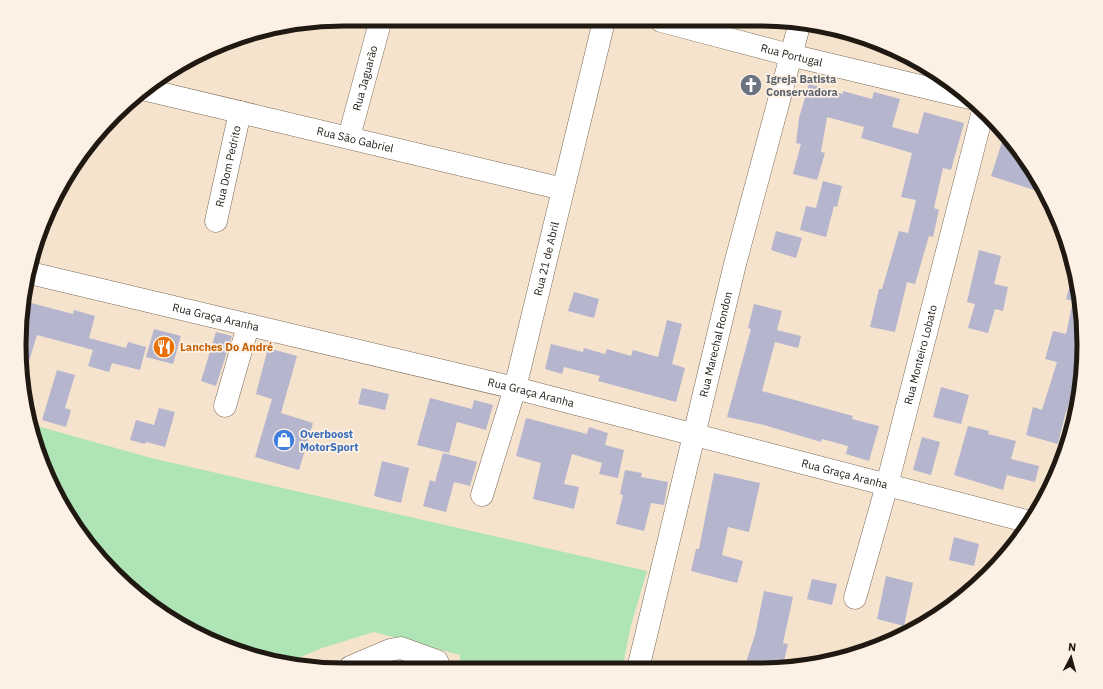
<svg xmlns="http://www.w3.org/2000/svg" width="1103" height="689" font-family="'IBM Plex Sans',sans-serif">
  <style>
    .green { fill: #aee4b6 }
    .building { fill: #b6b5ce }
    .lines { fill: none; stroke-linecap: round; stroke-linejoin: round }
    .minor-casing { stroke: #7b6b57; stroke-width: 23 }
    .minor { stroke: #fff; stroke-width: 22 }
    .labels { text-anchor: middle; stroke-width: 3.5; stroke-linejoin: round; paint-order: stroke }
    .street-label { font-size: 11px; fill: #1f1911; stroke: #fcf1e4 }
    .worship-label { font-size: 11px; font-weight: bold; fill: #5b616d; stroke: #fcf1e4; text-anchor: start }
    .food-label { font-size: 11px; font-weight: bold; fill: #c56008; stroke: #fcf1e4; text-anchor: start }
    .shop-label { font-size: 11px; font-weight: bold; fill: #366cbe; stroke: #fcf1e4; text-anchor: start }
    .rim { fill: none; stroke: #1f1911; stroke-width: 5 }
  </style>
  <rect width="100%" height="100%" fill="#f5e3cd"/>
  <path class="green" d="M30,424l121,34 496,113 -16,54 -9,44 -163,-1 1,-13 -86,-23 -52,16 -36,15 -66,-18 -74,-42 -72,-77 -44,-97z"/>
  <g class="building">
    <path d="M809,84l34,10v-3l29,8 2,-7 26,7 -8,28 26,7 6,-22 40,11 -13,47 -8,-2 -9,40 5,2 -6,27 -4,-1 -14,48 -8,-2 -12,50 -25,-5 9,-38h3l17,-58 9,2 8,-33 -15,-3 11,-44 -51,-15 3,-11 -37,-10 -6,35 4,1 -8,27 -24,-6 8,-30 -5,-1 3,-25z"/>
    <path d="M1005,133l33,45 -4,12 -43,-14z"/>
    <path d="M823,181l19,5 -5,21 -3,-1 -8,31 -26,-7 6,-24 10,2z"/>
    <path d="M776,231l26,7 -6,20 -25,-8z"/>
    <path d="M979,250l22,6 -7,28 14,3 -5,24 -8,-2 -7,24 -20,-5 7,-24 -8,-2z"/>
    <path d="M1074,271l7,31 2,51 -5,16 4,1 -17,45 -7,29 -32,-9 7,-28 9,3 15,-48 -12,-3 8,-28 13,3 7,-33 -7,-2z"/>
    <path d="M574,292l25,7 -5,19 -26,-7z"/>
    <path d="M24,301l49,13 1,-4 21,6 -6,22 37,10 2,-6 18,5 -6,23 -28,-7 -3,9 -21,-6 5,-16 -56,-15 -12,40 -5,-52z"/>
    <path d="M754,304l28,7 -5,19 24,6 -3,12 -23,-6 -13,49 91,25 -1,3 27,7 -10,35 -23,-7 2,-8 -26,-7 -1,3 -57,-17 -37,-8 24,-88 -3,-1z"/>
    <path d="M667,320l15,4 -10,40 13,4 -9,34 -78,-21 2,-5 -36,-9 -2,7 -17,-5 6,-25 32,8 1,-4 21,6 2,-5 24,7 2,-6 25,7z"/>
    <path d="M154,329l27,7 -8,28 -27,-7z"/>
    <path d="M216,332l16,4 -16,50 -15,-5z"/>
    <path d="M268,348l29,8 -16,57 32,10 -14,47 -44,-13 17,-58 -16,-5z"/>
    <path d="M57,370l18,5 -10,33 6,2 -5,17 -24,-7z"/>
    <path d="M941,387l28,8 -8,29 -28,-7z"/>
    <path d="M362,388l27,6 -4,16 -27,-6z"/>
    <path d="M430,398l42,11 2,-9 19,5 -7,25 -29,-8 -8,31 -32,-8z"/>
    <path d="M159,408l16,4 -10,35 -19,-5 -1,2 -15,-4 6,-20 18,5z"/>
    <path d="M526,418l61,16 2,-7 19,6 -3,12 19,5 -6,28 -19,-4 3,-11 -30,-9 -8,30 15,3 -5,22 -41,-10 8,-36 -25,-7z"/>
    <path d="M968,426l21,5 -1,3 28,7 -5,18 28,7 -4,16 -28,-7 -4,15 -49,-15z"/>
    <path d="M922,437l18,5 -9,33 -18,-5z"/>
    <path d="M443,453l34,9 -7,24 -16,-4 -8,30 -23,-6 7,-26 5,2z"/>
    <path d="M382,461l27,7 -8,35 -27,-7z"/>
    <path d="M625,470l17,3 -1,4 27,5 -4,23 -13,-2 -7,28 -28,-7 7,-29 -3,-1z"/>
    <path d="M714,473l46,10 -11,49 -21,-5 -6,28 21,6 -6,22 -46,-12 5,-22h3z"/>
    <path d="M954,537l25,7 -5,22 -25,-6z"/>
    <path d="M886,576l27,7 -9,43 -27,-7z"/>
    <path d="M812,579l25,5 -5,21 -25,-6z"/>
    <path d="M764,591l29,6 -10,46 5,1 -6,25h-9l-27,-7 9,-27z"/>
  </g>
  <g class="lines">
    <g class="minor-casing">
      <g id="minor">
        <path id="s1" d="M661,21l129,34 180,43"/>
        <path id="s2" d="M147,90l416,99"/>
        <path id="s3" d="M349,137l32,-118"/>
        <path id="s4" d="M216,221l24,-109"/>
        <path id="s5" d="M30,273l485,115 515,134"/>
        <path d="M225,406l23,-80"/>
        <path id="s6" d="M482,495l33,-107 89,-367"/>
        <path id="s7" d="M855,598l32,-113 96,-374"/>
        <path d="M350,667l40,-17 11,-2 36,13 3,7"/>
        <path id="s8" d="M638,669l97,-405 65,-242"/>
      </g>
    </g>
    <use href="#minor" class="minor"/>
  </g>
  <defs>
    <g id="church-disc" transform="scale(1.15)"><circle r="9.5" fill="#6b7280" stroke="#fcf1e4"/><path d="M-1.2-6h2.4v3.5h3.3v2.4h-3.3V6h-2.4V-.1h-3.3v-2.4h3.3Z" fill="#fff"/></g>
    <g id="restaurant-disc" transform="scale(1.15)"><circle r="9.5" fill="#e8710a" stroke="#fcf1e4"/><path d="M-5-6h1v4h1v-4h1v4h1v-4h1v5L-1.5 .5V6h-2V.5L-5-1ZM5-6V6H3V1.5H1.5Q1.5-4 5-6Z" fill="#fff"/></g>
    <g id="shop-disc" transform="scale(1.15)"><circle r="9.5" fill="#3f7fe0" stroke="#fcf1e4"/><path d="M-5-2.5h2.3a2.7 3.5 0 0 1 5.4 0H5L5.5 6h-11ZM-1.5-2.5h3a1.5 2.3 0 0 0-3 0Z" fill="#fff"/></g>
  </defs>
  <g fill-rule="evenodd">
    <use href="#church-disc" x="751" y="85"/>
    <use href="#restaurant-disc" x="164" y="347"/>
    <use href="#shop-disc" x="284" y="440"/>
  </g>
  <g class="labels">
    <g class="street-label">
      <text dy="4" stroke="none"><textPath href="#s1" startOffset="135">Rua Portugal</textPath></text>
      <text dy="4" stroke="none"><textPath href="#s3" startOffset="61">Rua Jaguarão</textPath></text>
      <text dy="4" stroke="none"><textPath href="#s2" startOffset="214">Rua São Gabriel</textPath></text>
      <text dy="4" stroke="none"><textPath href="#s4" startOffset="56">Rua Dom Pedrito</textPath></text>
      <text dy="4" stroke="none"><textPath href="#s6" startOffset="245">Rua 21 de Abril</textPath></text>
      <text dy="4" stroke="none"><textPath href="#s5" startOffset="191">Rua Graça Aranha</textPath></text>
      <text dy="4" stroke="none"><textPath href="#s8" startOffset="334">Rua Marechal Rondon</textPath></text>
      <text dy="4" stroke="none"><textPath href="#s7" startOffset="252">Rua Monteiro Lobato</textPath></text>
      <text dy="4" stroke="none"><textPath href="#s5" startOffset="515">Rua Graça Aranha</textPath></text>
      <text dy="4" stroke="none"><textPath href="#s5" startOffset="839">Rua Graça Aranha</textPath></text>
    </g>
    <g class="worship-label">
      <text x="766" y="83">Igreja Batista<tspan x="766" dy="13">Conservadora</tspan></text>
    </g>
    <g class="food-label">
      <text x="180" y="351">Lanches Do André</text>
    </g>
    <g class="shop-label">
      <text x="300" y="438">Overboost<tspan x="300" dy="13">MotorSport</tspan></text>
    </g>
  </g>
  <path d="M0 0H1103V689H0ZM344 26H759A318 318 0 0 1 1077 344V345A318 318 0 0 1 759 663H344A318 318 0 0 1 26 345V344A318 318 0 0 1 344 26Z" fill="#fcf1e4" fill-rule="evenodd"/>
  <path class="rim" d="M344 26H759A318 318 0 0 1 1077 344V345A318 318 0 0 1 759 663H344A318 318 0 0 1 26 345V344A318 318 0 0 1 344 26Z"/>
  <g transform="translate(1071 657) rotate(6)" stroke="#fcf1e4" stroke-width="3" paint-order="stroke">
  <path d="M0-3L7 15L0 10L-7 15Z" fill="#1f1911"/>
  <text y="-6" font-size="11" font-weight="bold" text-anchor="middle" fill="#1f1911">N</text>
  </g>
</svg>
